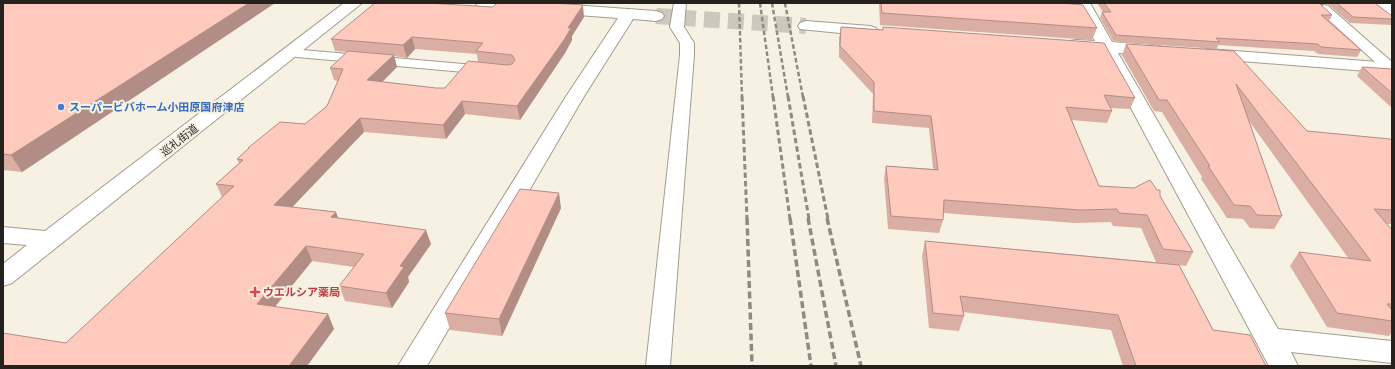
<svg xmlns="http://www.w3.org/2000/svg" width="1395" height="369" font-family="Ubuntu,'Noto Sans JP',sans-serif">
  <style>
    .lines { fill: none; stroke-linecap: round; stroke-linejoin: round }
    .minor-tunnel { stroke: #cdc8bb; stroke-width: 16; stroke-dasharray: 16 8; stroke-linecap: butt }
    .service-casing { stroke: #a39d90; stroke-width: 2 }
    .minor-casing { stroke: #a39d90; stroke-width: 2 }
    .tertiary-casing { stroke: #a39d90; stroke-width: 2 }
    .service { fill: #fff; fill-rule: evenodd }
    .minor { fill: #fff; fill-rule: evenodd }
    .tertiary { fill: #fff; fill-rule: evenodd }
    .rail-far2 { stroke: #8f8b81; stroke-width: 2.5; stroke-dasharray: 4.5 2.5; stroke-linecap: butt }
    .rail-far1 { stroke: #8f8b81; stroke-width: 3; stroke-dasharray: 5.5 3; stroke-linecap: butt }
    .rail { stroke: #8f8b81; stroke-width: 3.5; stroke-dasharray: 7 3.5; stroke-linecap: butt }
    .wall { fill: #daaea3; fill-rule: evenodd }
    .shaded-wall { fill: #b28d85 }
    .building { fill: #fecabe; stroke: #b28d85 }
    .shop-dot { fill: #3f7fe0; stroke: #f7f1e3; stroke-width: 1.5 }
    .health-dot { fill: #e0444e; stroke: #f7f1e3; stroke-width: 1.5 }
    .labels { text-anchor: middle; stroke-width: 4; stroke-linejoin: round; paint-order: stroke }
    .shop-label { font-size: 11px; font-weight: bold; fill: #366cbe; stroke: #f7f1e3; text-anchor: start }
    .street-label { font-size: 11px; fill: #25221d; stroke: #f7f1e3 }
    .health-label { font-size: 11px; font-weight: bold; fill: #be3a42; stroke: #f7f1e3; text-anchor: start }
  </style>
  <rect width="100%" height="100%" fill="#f7f1e3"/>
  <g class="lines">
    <path class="minor-tunnel" d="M656,16l150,10"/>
    <g class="service-casing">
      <g id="service">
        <path d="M674,3h12l-2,24 10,16v12l-24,311h-24l34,-311v-12l-10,-16z"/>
        <path d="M1324,5l4,1 64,56v10l-7,-1 -65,-59 -2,-3z"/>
        <path d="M291,49l195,17 5,1 2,3 -2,3 -5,1 -200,-18 -2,-3 2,-3z"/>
      </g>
    </g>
    <g class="minor-casing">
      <g id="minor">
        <path d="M475,3h69l112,8 6,2 2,3 -2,3 -6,2 -23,-2 -50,79 -156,268h-29l167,-268 53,-80 -135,-10 -5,-2z"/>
        <path d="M1074,3h16l22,39 42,3 6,1 2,4 -2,4 -6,1 -36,-2 160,276 114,12v22l-101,-11 7,14h-29l-168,-314 -31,-3 -2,-4 2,-4 6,-1 19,1z"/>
        <path d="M1374,3h17l1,13 -5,-2z"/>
        <path d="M806,21l64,5 6,2 2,3 -2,3 -6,2 -70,-7 -2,-3 2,-3z"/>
        <path d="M1208,49l184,14v10l-190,-15 -3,-4 3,-4z"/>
      </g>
    </g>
    <g class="tertiary-casing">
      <path id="tertiary" d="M344,3h18l-350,280 -9,3v-22l24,-19 -24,-2v-16l42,4z"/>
    </g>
    <use href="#service" class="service"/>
    <use href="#minor" class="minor"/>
    <use href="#tertiary" class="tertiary"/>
    <g class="rail-far2">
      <path d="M739,3l3,94"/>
      <path d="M760,3l13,94"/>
      <path d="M772,3l16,94"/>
      <path d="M785,3l18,94"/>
    </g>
    <g class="rail-far1">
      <path d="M742,96l5,123"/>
      <path d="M773,96l17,123"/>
      <path d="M788,96l21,123"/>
      <path d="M803,96l25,123"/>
    </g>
    <g class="rail">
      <path d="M747,218l5,148"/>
      <path d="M790,218l21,148"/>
      <path d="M808,218l28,148"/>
      <path d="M827,218l34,148"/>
    </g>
  </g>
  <g class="wall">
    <path d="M3,3h272l-253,169 -19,-2z"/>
    <path d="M879,3h183l35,25 -5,12 -212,-15z"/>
    <path d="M1097,3h278l17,13v9l-42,-2 -21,-18 -5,-1 -2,2 10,9 -3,6 32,29 -4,7 -39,-3 -4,-3 -96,-6 -1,4 -103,-7 -14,-24 2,-6h1z"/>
    <path d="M584,17l-12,19v4l-7,13 -45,67 -55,-6 -19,25 -82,-7 -72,75 44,5 2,6 93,26 -23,33 1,5 -17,26 -47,-7 -6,-15 15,-19 -42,-6 -37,46 53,7 6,15 -27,37h-304l63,-23 156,-146 -6,-13 23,-21 -2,-4 11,-10v-1l57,-24 22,-18 11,-25 -4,-1 -4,-12 17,-16 -12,-1 -4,-12zM415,49l62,5 1,8 -33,26h-9l-54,-6 15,-15 -3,-11 13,2z"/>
    <path d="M841,27l42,3v-3l252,71 -5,11 -20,-1 2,3 -5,12 -36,-3 28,66 61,10 33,56 -7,14 -7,-1 34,65 53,36h-143l-12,-36 -148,-18 1,4 -5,15 -30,-3 -7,-72 3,-15 251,23 -20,-2 -15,-34 -28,-2 -2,-4 -36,1 -132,-10v7l-4,13 -51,-4 -4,-51 2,-12 47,3 -4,-41 -57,-5 1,-29 -34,-37v-19z"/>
    <path d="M1126,44l108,7 73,80 85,9v84h-6l6,6v102l-3,4 -62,-9 -37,-61 9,-14 50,7 -100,-138 33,95 -8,13 -24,-1 -7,-9 -16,-1 -26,-39 1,-2 -40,-65 -8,-1 -32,-56z"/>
    <path d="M1362,67l30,2v39l-35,-32z"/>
    <path d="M561,208l-59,128 -52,-6 -5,-17z"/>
  </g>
  <g class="shaded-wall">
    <path d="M249,3h26l-253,169 -11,-17z"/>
    <path d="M1321,3h4l-8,7z"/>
    <path d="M583,5l1,12 -12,19v4l-7,13 -45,67 -3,-14 51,-78z"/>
    <path d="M412,37l3,12 -8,9 -4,-13z"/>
    <path d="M394,55l3,12 -26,26 -4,-13z"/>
    <path d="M462,101l3,13 -19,25 -3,-14z"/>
    <path d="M360,118l4,14 -84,88 -6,-15z"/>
    <path d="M559,193l2,15 -59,128 -3,-17z"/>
    <path d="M336,212l5,15 -10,-10z"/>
    <path d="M426,230l5,14 -23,33 1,5 -17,26 -6,-15 14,-27z"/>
    <path d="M306,246l6,15 -48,59 -7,-16z"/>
    <path d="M328,314l6,15 -27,37h-18z"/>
  </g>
  <g class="building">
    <path d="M3,3h246l-238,152 -8,-1z"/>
    <path d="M375,3h52l66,4 4,-4h55l31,2 -15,23h3l-7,12 -47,66 -55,-5 -19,24 -83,-7 -86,87 62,7 -5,5 95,13 -26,36 4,1 -18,26 -47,-7 25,-32 -58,-8 -49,58 71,10 -39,52h-286v-33l63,10 168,-157 -18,-2 27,-24 -6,-1 12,-11h-1l32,-26 25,2 22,-18 16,-37 -13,-1 18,-17 46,4 -27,25 69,8h9l23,-27 39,4 5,-1 3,-4 -3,-5 -36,-4 7,-8 -71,-6 -9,8 -72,-6z"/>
    <path d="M881,3h181l21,2 14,23 -215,-15z"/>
    <path d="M1104,3h217l-1,1 12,11h-11l40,35 -40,-3 -3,-3 -102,-6 4,4 -104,-7 -14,-23h9z"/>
    <path d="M1337,3h38l17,13v3l-39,-2z"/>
    <path d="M841,27l42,3v-3l221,16 31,55 -31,-3 8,16 -46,-4 33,79 35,2 16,-8 7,10h3v6l33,56 -30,-3 -16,-34 -28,-2 -2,-4 -37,1 -136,-10 -1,20 -52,-4 -5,-50 52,4 -7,-54 -57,-5v-29l-34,-36z"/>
    <path d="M1126,44l108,7 73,80 83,8 2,1v70l-18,-1 18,21v74h-5l5,6v11l-55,-8 -38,-61 72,9 -135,-177 46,132 -25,-1 -7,-9 -16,-1 -26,-39h2l-43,-66h-8z"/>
    <path d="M1362,67l30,2v24z"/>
    <path d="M520,189l39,4 -60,126 -54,-6z"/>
    <path d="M925,241l254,24 34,65 37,5 16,31h-130l-18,-51 -158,-19 4,20 -31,-3z"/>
  </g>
  <circle class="shop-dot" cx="61" cy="107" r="4"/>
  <path class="health-dot" d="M253 286h4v4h4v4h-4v4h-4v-4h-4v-4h4z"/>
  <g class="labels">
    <g class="shop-label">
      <text x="69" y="111">スーパービバホーム小田原国府津店</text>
    </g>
    <g class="street-label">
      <text transform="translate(179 140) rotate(-38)" y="4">巡礼街道</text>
    </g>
    <g class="health-label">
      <text x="263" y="296">ウエルシア薬局</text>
    </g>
  </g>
  <rect width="1395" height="369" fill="none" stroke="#25221d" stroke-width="8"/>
</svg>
